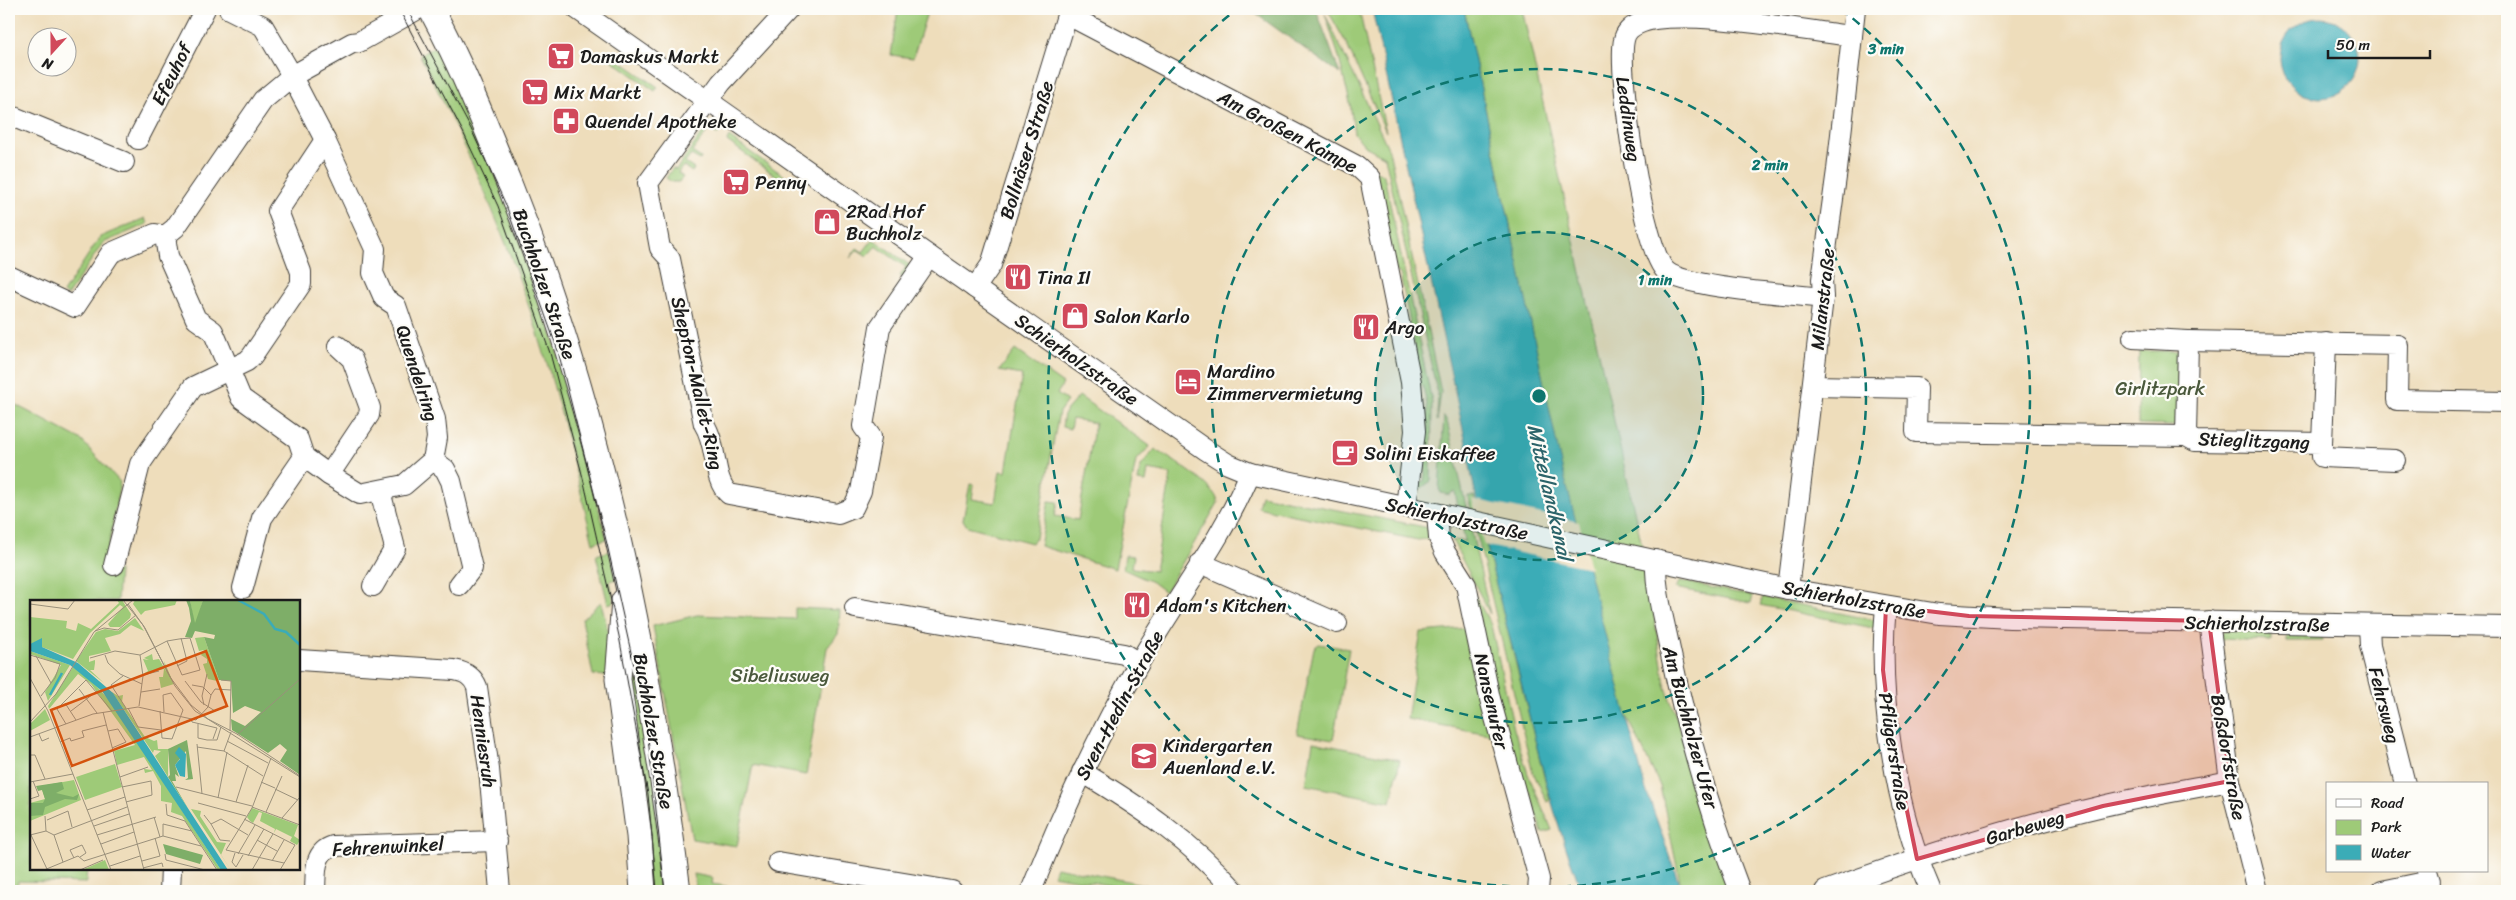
<svg xmlns="http://www.w3.org/2000/svg" width="2516" height="900" font-family="Sriracha,sans-serif">
  <style>
    .green { fill: #9eca78; stroke: #5d734a }
    .forest { fill: #7eae68; stroke: #4d6542 }
    .water { fill: #3bacb7; stroke: #2c646a }
    .pier { fill: #edb }
    .lines { fill: none; stroke-linecap: round; stroke-linejoin: round }
    .minor-casing { stroke: #3c3934; stroke-width: 22 }
    .major-casing { stroke: #3c3934; stroke-width: 27 }
    .minor { stroke: #fff; stroke-width: 20 }
    .major { stroke: #fff; stroke-width: 25 }
    .tram { stroke: #1c1c1c; stroke-width: 1 }
    .marked { fill: #d1495b; fill-opacity: 0.2; stroke: #d1495b; stroke-width: 4; stroke-linejoin: round }
    .ring { fill: none; stroke: #0f766e; stroke-width: 2.5; stroke-dasharray: 9 6 }
    .labels { text-anchor: middle; stroke-width: 4.5; stroke-linejoin: round; paint-order: stroke }
    .poi-label { font-size: 19px; fill: #1c1c1c; stroke: #fdfcf7; text-anchor: start }
    .street-label { font-size: 19px; fill: #1c1c1c; stroke: #fdfcf7 }
    .park-label { font-size: 19px; fill: #4a593c; stroke: #fdfcf7 }
    .water-label { font-size: 20px; font-style: italic; fill: #2c646a; stroke: #fdfcf7 }
    .inset-river { fill: none; stroke: #3bacb7; stroke-width: 2.5 }
    .inset-road { fill: none; stroke: #9a907b; stroke-width: 1 }
    .view { fill: #d4530e; fill-opacity: 0.15; stroke: #d4530e; stroke-width: 2.5 }
    .inset-edge { fill: none; stroke: #1c1c1c; stroke-width: 2.5 }
    .centre { fill: #0f766e; stroke: #fdfcf7; stroke-width: 2.5 }
    .ring-label { font-size: 15px; text-anchor: middle; font-weight: bold; fill: #0f766e; stroke: #fdfcf7; stroke-width: 4.5; stroke-linejoin: round; paint-order: stroke }
  </style>
  <rect width="100%" height="100%" fill="#fdfcf7"/>
  <filter id="ink" filterUnits="userSpaceOnUse"><feTurbulence type="fractalNoise" baseFrequency=".02" numOctaves="2"/><feDisplacementMap in="SourceGraphic" scale="10" xChannelSelector="R" yChannelSelector="G"/><feConvolveMatrix kernelMatrix="1 2 1 2 8 2 1 2 1" color-interpolation-filters="sRGB"/></filter>
  <filter id="wash" filterUnits="userSpaceOnUse"><feTurbulence type="fractalNoise" baseFrequency=".0096" numOctaves="4" result="noise"/><feDisplacementMap in="SourceGraphic" scale="20" xChannelSelector="R" yChannelSelector="G"/><feGaussianBlur stdDeviation="1.12" result="paint"/><feColorMatrix in="noise" values="0 0 0 0 0 0 0 0 0 0 0 0 0 0 0 0 0 1.4 0 .05"/><feComposite in="paint" operator="in"/></filter>
  <g filter="url(#wash)">
    <rect width="100%" height="100%" fill="#edb"/>
    <g class="green">
      <path d="M898,9h30l-15,49 -22,-3z"/>
      <path d="M1327,9h32l27,123 -40,-89z"/>
      <path d="M1464,9h58l123,550 20,125 70,207h-53l-22,-105 -37,-79 -62,-243z"/>
      <path d="M1325,14l64,136 52,242 -4,29 1,-25 -53,-239 -20,-11 -11,-13 -4,-30 -12,-49z"/>
      <path d="M434,47l1,2 4,-2 63,143 41,109 64,240 -14,4c-17,-70 -33,-141 -55,-209 -31,-97 -72,-189 -118,-279z"/>
      <path d="M606,51l52,36 -3,4 -52,-37z"/>
      <path d="M709,123l11,8 -2,4 -9,-6 -17,23 9,6 -1,2 -9,-5 -6,8 9,6 -2,3 -9,-6 -5,7 5,4 -4,5h-7l-6,-4 7,-10 3,2z"/>
      <path d="M729,137l57,40 -3,4 -56,-40z"/>
      <path d="M1373,169l11,6 48,227 -1,79 -11,8 -4,-1v-4l8,-3 1,-9 3,-44 -1,-23 -4,-19 -4,-3 2,-6 -9,-45 -5,-6 3,-4 -10,-48 -4,-3z"/>
      <path d="M145,218l2,6 -44,19 -36,53 -4,-3 37,-56z"/>
      <path d="M873,239l38,27 -5,14 -6,-4 6,-9 -30,-21 -9,10 -9,-6 -8,8 7,-10 6,4z"/>
      <path d="M1015,350l48,34 -6,10 10,7 -8,11 -23,126 -4,5 -65,-17 -4,-6 7,-36 4,1 -2,14 23,4 5,-32 6,1 16,-97 -23,-4z"/>
      <path d="M2139,351h42v75l-43,-1z"/>
      <path d="M1079,396l71,50 -14,15 -21,108 -75,-23 9,-45 9,1 -3,14 23,4 17,-97 -23,-4 -2,10 -8,-2 2,-14z"/>
      <path d="M9,404h5l66,35 40,43 -15,87 14,2 -2,30h-86v268h56l-1,14 -68,-2 -1,10h-8z"/>
      <path d="M1444,416l3,5 43,193 -38,-74 13,1 -10,-49h-3l-2,3 -9,-2 -2,-4z"/>
      <path d="M1155,449c15,10 62,36 63,54l-53,89 -13,-10 -29,-13 2,-14 9,1 -2,12 23,3 16,-97 -23,-4 -2,12 -8,-1 3,-15z"/>
      <path d="M1261,495l169,33 4,10 -16,2 -144,-29 -16,-4z"/>
      <path d="M1468,496h6l76,304 -3,2 -15,-32z"/>
      <path d="M611,551l6,28 -7,2 4,21 -6,2 -12,-49z"/>
      <path d="M1680,581l73,15 -2,7 -76,-15z"/>
      <path d="M1472,590l19,35 23,104 14,45 24,56 -10,3 -12,-42 -11,2z"/>
      <path d="M1763,597l115,24v8l-118,-24z"/>
      <path d="M601,602l9,37 -2,36 -2,1 -13,-1 -11,-56z"/>
      <path d="M795,608l45,2 -2,24 -11,14 -21,127 -53,-10 -16,81 -45,-7 -39,-213 44,-11 98,4z"/>
      <path d="M1468,628l26,107 -87,-16 14,-87z"/>
      <path d="M2224,630l47,2v9l-53,-2z"/>
      <path d="M2322,631l1,10h-36v-8z"/>
      <path d="M1319,644l30,5 -16,91 -36,-6 17,-86z"/>
      <path d="M628,663h10l33,228h-22l-24,-198 8,-2z"/>
      <path d="M1313,742l87,18 -9,42 -85,-17z"/>
      <path d="M1056,867l91,18 -1,6h-34l1,-5 -60,-11z"/>
      <path d="M694,874l19,4 -1,6 43,7h-59z"/>
    </g>
    <path class="forest" d="M1249,9h67l24,65z"/>
    <g class="water">
      <path d="M1372,9h92l97,455 84,323 37,104h-100c-30,-74 -47,-152 -66,-229 -19,-73 -38,-145 -50,-219z"/>
      <circle cx="2320" cy="58" r="40"/>
    </g>
    <path class="pier" d="M1472,499l107,23 11,46 -106,-23z"/>
  </g>
  <g filter="url(#ink)">
    <g class="lines">
      <g class="minor-casing">
        <g id="minor">
          <path d="M577,9l629,441 22,14 22,9 538,116 151,25 71,4 497,9"/>
          <path d="M789,9l-68,74 -73,100 12,65 10,11 34,165c14,21 8,55 25,70l109,20 15,-6 8,-17 10,-54 -8,-11 17,-99 49,-71"/>
          <path d="M1068,15l289,151 13,12 41,204 4,49 -9,76"/>
          <path d="M9,115l115,47"/>
          <path d="M138,139l67,-130"/>
          <path d="M165,236l3,20 28,63 17,12 28,67 57,41 6,18 25,18 31,19 44,-9 29,-25 4,-22 -2,-19 -39,-113 -12,-8 -11,-25 2,-24 -50,-109 -38,-73 -24,-41 -34,-17"/>
          <path d="M165,236l10,-8 88,-128 29,-24 60,-33 7,-1 59,-33"/>
          <path d="M9,276l66,31 36,-54 44,-19 10,2"/>
          <path d="M975,288l16,-23 78,-256"/>
          <path d="M1823,298c-32,-4 -135,-10 -156,-26 -24,-18 -50,-200 -43,-232 1,-7 7,-13 14,-16 36,-18 169,7 214,12"/>
          <path d="M2133,338l55,3"/>
          <path d="M1813,386l104,2 -1,44 270,4 2,-95 210,4 -1,55 110,2"/>
          <path d="M2186,436l9,5 127,2v14l73,3"/>
          <path d="M2322,443l4,-100"/>
          <path d="M433,460l12,9 6,12 21,87 -13,17"/>
          <path d="M329,475l40,-60 1,-7 -18,-49 -14,-13"/>
          <path d="M1437,514l2,24 6,14 21,33 24,114 49,180 -1,12"/>
          <path d="M1656,560c-1,31 8,60 14,90 17,82 40,163 70,241"/>
          <path d="M1200,563l137,60"/>
          <path d="M114,565l26,-101 53,-77 54,-26 5,-5 49,-72v-12l-23,-61 47,-71"/>
          <path d="M373,586l22,-38 -15,-57"/>
          <path d="M243,588l19,-70 42,-61"/>
          <path d="M1788,589l35,-291 -1,-19 15,-109 18,-161"/>
          <path d="M1886,606c-9,89 9,203 45,285"/>
          <path d="M855,608l269,46 15,9"/>
          <path d="M2209,621l21,160 28,110"/>
          <path d="M2369,625l1,21 35,138"/>
          <path d="M299,660l155,10c11,2 19,6 23,17l12,82 11,122"/>
          <path d="M1082,772c57,34 109,69 153,119"/>
          <path d="M778,862l174,29"/>
          <path d="M170,891l1,-22"/>
          <path d="M315,891c1,-17 -2,-39 18,-45l164,-5"/>
          <path d="M1031,891c31,-78 67,-155 108,-228 36,-63 83,-123 111,-190"/>
          <path d="M1825,891c91,-33 184,-63 278,-85 42,-10 85,-17 127,-25"/>
          <path d="M2382,891l48,-10 -3,-10"/>
        </g>
      </g>
      <g class="major-casing">
        <g id="major">
          <path d="M431,9c31,57 55,117 79,177 90,226 138,464 168,705"/>
          <path d="M624,601l-6,78 21,157 4,55"/>
        </g>
      </g>
      <use href="#minor" class="minor"/>
      <use href="#major" class="major"/>
      <g class="tram">
        <path d="M399,9l64,123 35,74 52,147 33,125 36,158 29,158 9,97"/>
        <path d="M407,9l64,120 35,76 52,146 49,193 39,176 19,171"/>
      </g>
    </g>
  </g>
  <path class="marked" d="M1886,606l83,10 240,5 21,160 -127,25 -186,53 -26,-125 -8,-64z"/>
  <circle cx="1539" cy="396" r="164" fill="#0f766e" fill-opacity=".12"/>
  <g class="ring">
    <circle cx="1539" cy="396" r="164"/>
    <circle cx="1539" cy="396" r="327"/>
    <path d="M1841 9A491 491 0 1 1 1237 9"/>
  </g>
  <defs>
    <g id="supermarket-square" transform="scale(1.4375)"><rect x="-9" y="-9" width="18" height="18" rx="4" fill="#d1495b" stroke="#fdfcf7"/><path d="M-6-5.5h2.5l.6 2H6L4.5 2H-2.5L-4.4-4H-6ZM-1.5 3.2a1.3 1.3 0 1 0 .1 0ZM3 3.2a1.3 1.3 0 1 0 .1 0Z" fill="#fff"/></g>
    <g id="pharmacy-square" transform="scale(1.4375)"><rect x="-9" y="-9" width="18" height="18" rx="4" fill="#d1495b" stroke="#fdfcf7"/><path d="M-2-6h4v4h4v4h-4v4h-4v-4h-4v-4h4Z" fill="#fff"/></g>
    <g id="shop-square" transform="scale(1.4375)"><rect x="-9" y="-9" width="18" height="18" rx="4" fill="#d1495b" stroke="#fdfcf7"/><path d="M-5-2.5h2.3a2.7 3.5 0 0 1 5.4 0H5L5.5 6h-11ZM-1.5-2.5h3a1.5 2.3 0 0 0-3 0Z" fill="#fff"/></g>
    <g id="restaurant-square" transform="scale(1.4375)"><rect x="-9" y="-9" width="18" height="18" rx="4" fill="#d1495b" stroke="#fdfcf7"/><path d="M-5-6h1v4h1v-4h1v4h1v-4h1v5L-1.5 .5V6h-2V.5L-5-1ZM5-6V6H3V1.5H1.5Q1.5-4 5-6Z" fill="#fff"/></g>
    <g id="hotel-square" transform="scale(1.4375)"><rect x="-9" y="-9" width="18" height="18" rx="4" fill="#d1495b" stroke="#fdfcf7"/><path d="M-6-4.5h1.5V1H6V5H4.5V3h-9V5H-6ZM-4 0a1.8 1.8 0 1 1 3.6 0ZM.5 0V-2.5h3Q6-2.5 6 0Z" fill="#fff"/></g>
    <g id="cafe-square" transform="scale(1.4375)"><rect x="-9" y="-9" width="18" height="18" rx="4" fill="#d1495b" stroke="#fdfcf7"/><path d="M-5.5-4.5H6V0H3Q3 3.5 0 3.5H-2.5Q-5.5 3.5-5.5 0ZM3-3.2v2h1.7v-2ZM-6 4.5H4V6H-6Z" fill="#fff"/></g>
    <g id="school-square" transform="scale(1.4375)"><rect x="-9" y="-9" width="18" height="18" rx="4" fill="#d1495b" stroke="#fdfcf7"/><path d="M0-5L7-2L0 1L-7-2ZM-4 1L0 2.5L4 1V4Q0 6-4 4Z" fill="#fff"/></g>
  </defs>
  <g fill-rule="evenodd">
    <use href="#supermarket-square" x="561" y="56"/>
    <use href="#supermarket-square" x="535" y="92"/>
    <use href="#pharmacy-square" x="566" y="121"/>
    <use href="#supermarket-square" x="736" y="182"/>
    <use href="#shop-square" x="827" y="222"/>
    <use href="#restaurant-square" x="1018" y="277"/>
    <use href="#shop-square" x="1075" y="316"/>
    <use href="#restaurant-square" x="1366" y="327"/>
    <use href="#hotel-square" x="1188" y="382"/>
    <use href="#cafe-square" x="1345" y="453"/>
    <use href="#restaurant-square" x="1137" y="605"/>
    <use href="#school-square" x="1144" y="756"/>
  </g>
  <g class="labels">
    <g class="poi-label">
      <text x="580" y="63">Damaskus Markt</text>
      <text x="554" y="99">Mix Markt</text>
      <text x="585" y="128">Quendel Apotheke</text>
      <text x="755" y="189">Penny</text>
      <text x="846" y="218">2Rad Hof<tspan x="846" dy="22">Buchholz</tspan></text>
      <text x="1037" y="284">Tina II</text>
      <text x="1094" y="323">Salon Karlo</text>
      <text x="1385" y="334">Argo</text>
      <text x="1207" y="378">Mardino<tspan x="1207" dy="22">Zimmervermietung</tspan></text>
      <text x="1364" y="460">Solini Eiskaffee</text>
      <text x="1156" y="612">Adam's Kitchen</text>
      <text x="1163" y="752">Kindergarten<tspan x="1163" dy="22">Auenland e.V.</tspan></text>
    </g>
    <g class="street-label">
      <text transform="translate(171 74) rotate(-63)" y="7">Efeuhof</text>
      <text transform="translate(1629 119) rotate(82)" y="7">Leddinweg</text>
      <text transform="translate(1288 131) rotate(28)" y="7">Am Großen Kampe</text>
      <text transform="translate(1026 150) rotate(-73)" y="7">Bollnäser Straße</text>
      <text transform="translate(545 284) rotate(71)" y="7">Buchholzer Straße</text>
      <text transform="translate(1822 299) rotate(-84)" y="7">Milanstraße</text>
      <text transform="translate(1077 359) rotate(35)" y="7">Schierholzstraße</text>
      <text transform="translate(418 373) rotate(72)" y="7">Quendelring</text>
      <text transform="translate(698 383) rotate(77)" y="7">Shepton-Mallet-Ring</text>
      <text transform="translate(2254 440) rotate(2)" y="7">Stieglitzgang</text>
      <text transform="translate(1457 518) rotate(12)" y="7">Schierholzstraße</text>
      <text transform="translate(1854 599) rotate(10)" y="7">Schierholzstraße</text>
      <text transform="translate(2257 623) rotate(1)" y="7">Schierholzstraße</text>
      <text transform="translate(1492 701) rotate(77)" y="7">Nansenufer</text>
      <text transform="translate(1119 705) rotate(-62)" y="7">Sven-Hedin-Straße</text>
      <text transform="translate(2385 705) rotate(76)" y="7">Fehrsweg</text>
      <text transform="translate(1691 727) rotate(75)" y="7">Am Buchholzer Ufer</text>
      <text transform="translate(654 731) rotate(80)" y="7">Buchholzer Straße</text>
      <text transform="translate(484 741) rotate(82)" y="7">Henniesruh</text>
      <text transform="translate(1895 751) rotate(81)" y="7">Pflügerstraße</text>
      <text transform="translate(2229 757) rotate(80)" y="7">Boßdorfstraße</text>
      <text transform="translate(2025 827) rotate(-16)" y="7">Garbeweg</text>
      <text transform="translate(388 846) rotate(-3)" y="7">Fehrenwinkel</text>
    </g>
    <g class="park-label">
      <text x="2160" y="395">Girlitzpark</text>
      <text x="780" y="682">Sibeliusweg</text>
    </g>
    <g class="water-label">
      <text transform="translate(1550 492) rotate(77)" y="7">Mittellandkanal</text>
    </g>
  </g>
  <g transform="translate(30 600)">
    <rect width="270" height="270" fill="#edb"/>
    <path d="M87,0h5l9,14 -1,4 -10,9h-10l-2,-3 15,-17 -3,-2 -30,28 -17,26 -31,-12 -4,-6 -8,3v-27l37,4 -1,7 10,3 2,-8 13,6 28,-26zM105,0h42l-2,5 -30,6 -4,4 -8,-11zM160,0h13l-7,24 -2,-1zM105,18l9,13 -13,-6 -11,9 -15,4 6,13 -22,5v6l6,-2v3l-1,7h-4l14,13 -28,-22 20,-29 9,-3 13,2zM174,37l15,43 -2,1 -9,-2 -5,-15 4,-1v-4l-6,-4 3,-5 -5,1 -4,-13zM0,51l40,14 -22,36 -3,-9 16,-27 -31,-11zM122,54l1,6 6,-1 7,12 -2,-10 10,23 -13,4 -2,-11h4l1,-8 -21,5 5,-3 -5,-12 6,1 -5,-2zM43,67l17,12 20,22 111,169h-3l-36,-54 -11,-4 1,-9 -11,-2v-15l-8,-15 -8,2 -1,-4 8,1 -8,-13 -27,8 -3,-14 21,-6 -44,-61 -13,-10 -29,35 -1,-3zM82,92l6,4 5,-1 -1,7 23,35 9,4 3,-1 1,9h10v28l-13,-21 6,-5 -7,-1 -1,3zM15,109l5,11 -20,11v-7zM85,164l7,23 -37,13 -9,-23zM44,180l7,20 -51,21v-18l15,-4 -4,-13zM222,208l46,17 -4,11 6,4 -3,5 -7,-4 2,-4 -16,-8 -2,4 1,-4 -15,-8 2,-8 -3,-1 -6,11 -3,-2 -3,-4zM161,209l10,2 -1,5 17,26 9,1 -5,12 10,15zM75,260l4,10h-27z" fill="#9eca78"/>
    <path d="M147,0h13l5,23 8,-23h97v175l-20,-14 7,-11 -7,-6 -12,9 -36,-23 -1,-11 14,7 16,-14 -16,-6 -12,7 -2,-32 -12,-1 -15,-43 10,2 1,-4 -20,-4 -3,7 -7,-1 6,-16 -2,-13 -3,-8zM157,140l6,39 -8,1 3,-2 -2,-27 -11,14 4,12 -4,-3 1,7h-4l17,29 -21,-33 2,-2 -2,-26zM32,182l2,7 -8,4 17,4 6,-3 -2,6 -12,-1 -20,8 -2,8 -13,1v-13h13l2,-4 -3,-9 -4,1 -2,-5zM133,244l40,11 -3,9 -34,-10z" fill="#7eae68"/>
    <path d="M12,38v9l36,16 35,30 115,177h-7l-119,-179 -32,-26 -40,-14v-7zM149,147l7,7 -1,23 -5,-1 -5,-11 5,-6 -5,-6z" fill="#3bacb7"/>
    <path class="inset-river" d="M208,0l26,14 11,15 11,3 14,13M20,95l12,-22"/>
    <path class="inset-road" d="M93,0l20,25 32,61 20,25 105,66M0,4l38,5 7,-9M98,4l17,24 25,49 21,28 17,14 29,15 63,42M65,31l9,-3 14,2 18,-15M0,55l30,9 -5,14 -14,18M75,55l3,8 12,11 22,10M6,56l15,27M60,58l25,-7 25,4 25,-13 2,-1 12,-2 11,-1 10,32 -18,5 -15,-34M147,66l10,-5 -6,-23M113,75l16,-4M93,76l-12,9 15,23M0,78l18,33 63,159M191,80l10,1 -1,50M155,81l16,21 14,9M162,85l11,2 8,8M49,89l18,24M111,92l19,-3M181,95l4,-6 16,1M35,103l11,17M174,105l-2,-9 5,-22M109,106l4,-30 -3,-21M98,108l10,19 23,3M41,111l26,-20M130,111l2,27 10,1 11,-29 -12,-17 -8,2 1,17M73,112l41,158M161,119l1,3 25,6 -4,11M0,122l26,-28 38,-62 39,-32M36,124l-9,-15 29,-29 26,31M168,124v14l9,2h10l4,-13M78,131l10,-2 8,13 -14,6M9,134l3,7 7,-3M207,135l63,-56M0,137l63,-23 45,-7 58,13 12,-13 3,-12M197,141l41,22M30,142l10,-4 1,3 13,-4 -2,-6 24,-6M167,144l5,50M167,147l27,4 39,25M194,151l7,-19M0,155h5l10,24M241,158l-19,50 -26,42 58,13M90,177l28,-10M0,182l43,-8M231,182l14,6M92,187l29,-6 1,14 -26,7M146,187l76,19M245,189l23,11M188,198l9,-46M0,199l9,-3 -6,-15M206,202l12,-37M168,203l48,13M136,204l1,11 18,6 32,49M222,207l48,18M57,210l38,-13M236,212l16,-36M174,215l7,9 10,-5 27,16M15,216l1,15M124,217l6,20M252,218l18,-21M214,219l51,26 -15,25M17,220l21,-9 4,16M181,224l9,16 10,1M64,226l35,-12M0,235l16,-4 8,4 73,-28M1,235l16,34M24,235l9,27M67,235l59,-18M133,236v-12l29,7M227,240l20,11M71,244l33,-12M205,253l-3,9 4,5 7,-12M135,254l1,6 39,10M208,254l17,-29M218,256l16,-27M44,258l-4,-8 12,-5 4,8 -6,4M112,261l18,-5 -5,-18M242,261l12,-21M80,266l30,-10M113,268l19,-5 1,4M14,270l34,-14 6,5 79,-25 38,10M50,270l23,-10M222,270l21,-36"/>
    <path class="view" d="M176,51l21,55 -155,60 -21,-56z"/>
    <rect width="270" height="270" class="inset-edge"/>
  </g>
  <circle cx="1539" cy="396" r="8" class="centre"/>
  <g class="ring-label">
    <text x="1886" y="54">3 min</text>
    <text x="1770" y="170">2 min</text>
    <text x="1655" y="285">1 min</text>
  </g>
  <rect width="2516" height="900" fill="none" stroke="#fdfcf7" stroke-width="30"/>
  <rect x="2326" y="782" width="162" height="90" fill="#fdfcf7" stroke="#a3a29f"/>
  <rect x="2336" y="799" width="25" height="8" fill="#ffffff" stroke="#a3a29f"/>
  <text x="2371" y="808" font-size="15" fill="#1c1c1c">Road</text>
  <rect x="2336" y="820" width="25" height="15" fill="#9eca78" stroke="#a3a29f"/>
  <text x="2371" y="832" font-size="15" fill="#1c1c1c">Park</text>
  <rect x="2336" y="845" width="25" height="15" fill="#3bacb7" stroke="#a3a29f"/>
  <text x="2371" y="858" font-size="15" fill="#1c1c1c">Water</text>
  <g transform="translate(52 52) rotate(201)"><circle r="24" fill="#fdfcf7" stroke="#a3a29f"/>
  <path d="M0-4L9 19L0 12L-9 19Z" fill="#d1495b"/>
  <text y="-8" font-size="14" font-weight="bold" text-anchor="middle" fill="#1c1c1c">N</text>
  </g>
  <path d="M2328 50v8h102v-8" fill="none" stroke="#1c1c1c" stroke-width="2.5"/>
  <text x="2336" y="50" font-size="15" fill="#1c1c1c" stroke="#fdfcf7" stroke-width="4" paint-order="stroke">50 m</text>
</svg>
